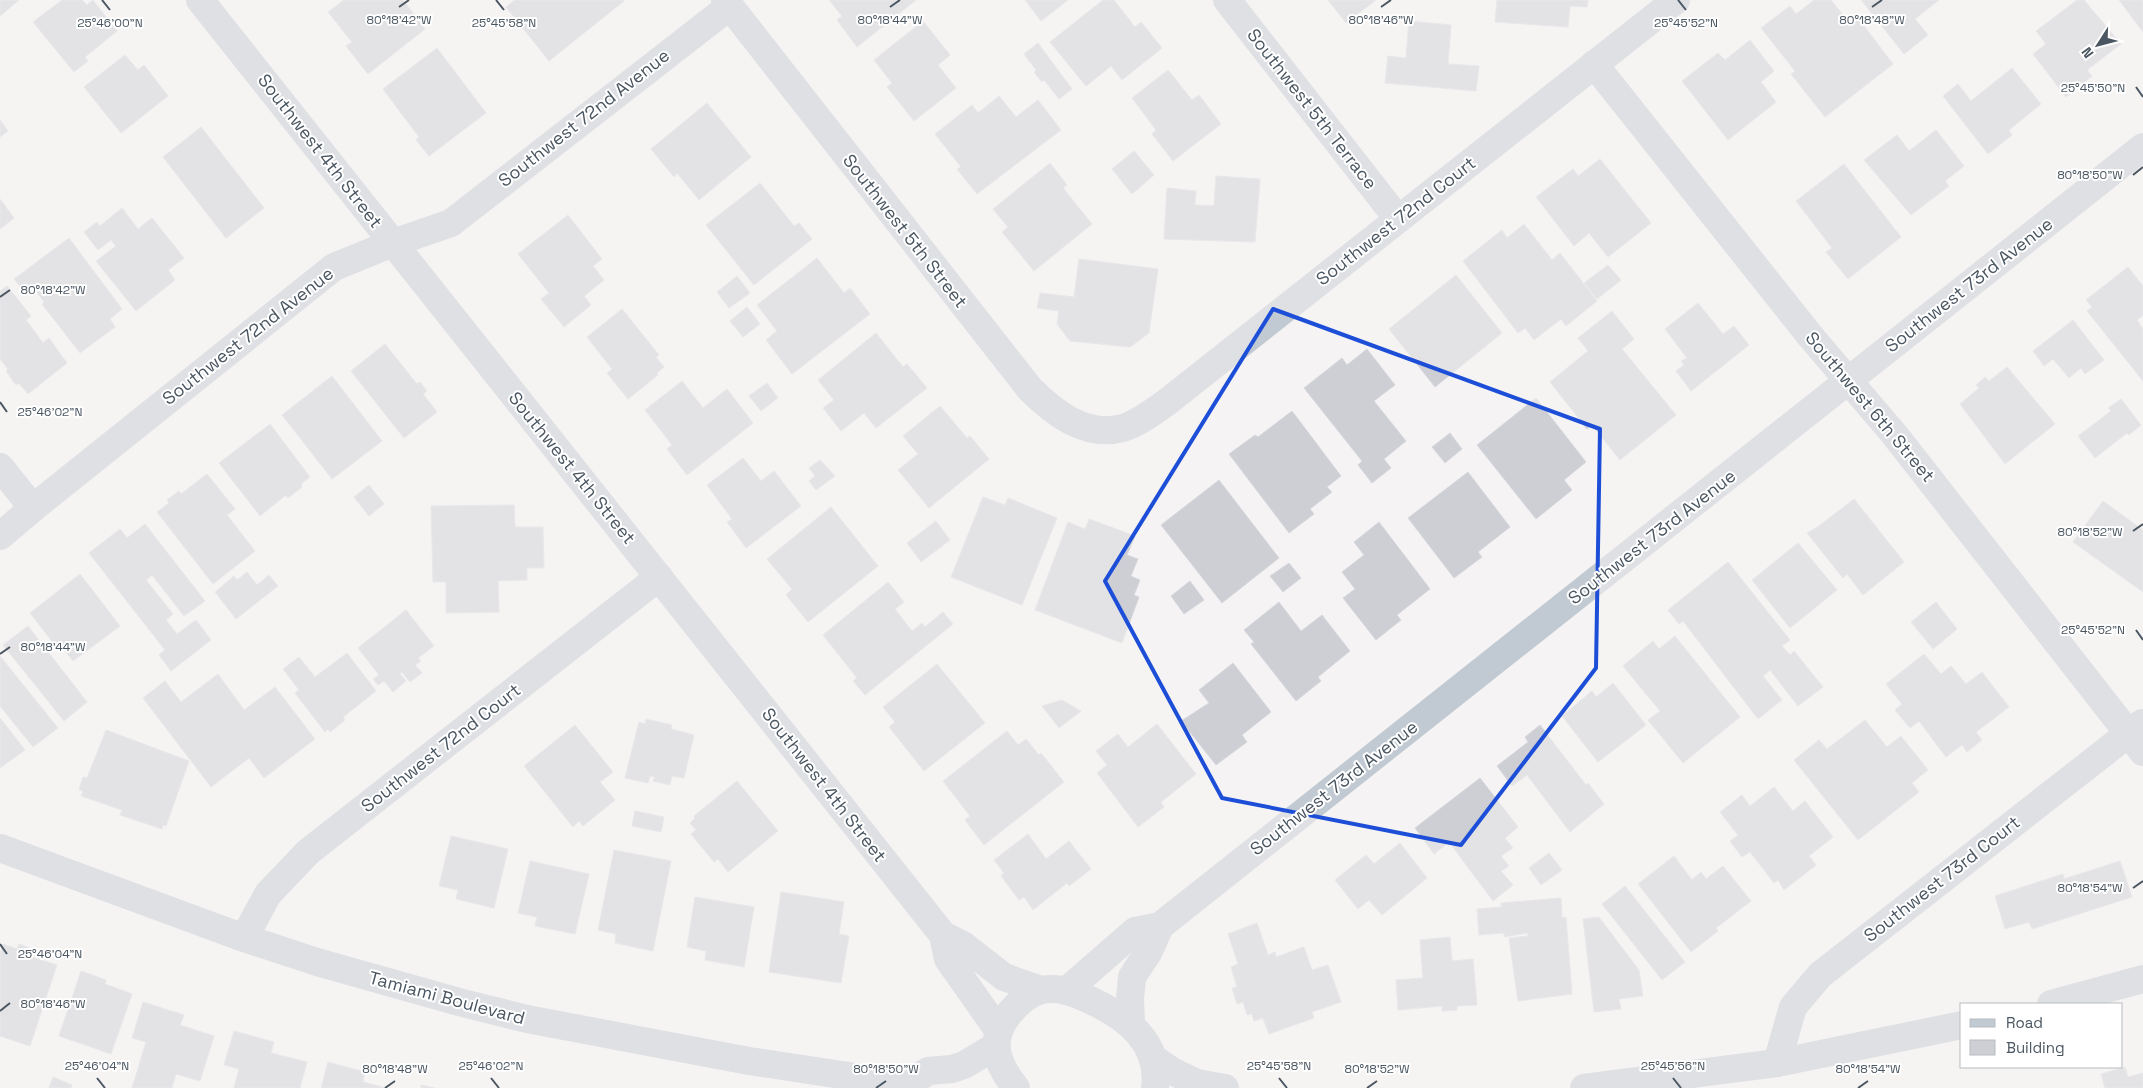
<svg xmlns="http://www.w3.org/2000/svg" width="2143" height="1088" font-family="'Space Grotesk',sans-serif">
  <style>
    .building { fill: #cdcfd5; stroke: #d7d9de }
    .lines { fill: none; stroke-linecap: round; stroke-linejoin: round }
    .minor { stroke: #c1cad2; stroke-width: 28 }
    .marked { fill: none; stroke: #1d4ed8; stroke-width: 4; stroke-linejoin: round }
    .ticks { fill: none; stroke: #4a5661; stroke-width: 2 }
    .labels { text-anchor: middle; stroke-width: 4; stroke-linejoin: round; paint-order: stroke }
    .street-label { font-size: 18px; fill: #4a5661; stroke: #fff }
    .ticks-label { font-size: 12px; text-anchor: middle; fill: #4a5661; stroke: #fff; stroke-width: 4; stroke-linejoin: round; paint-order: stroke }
  </style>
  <rect width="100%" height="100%" fill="#f5f3f3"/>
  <g class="building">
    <path d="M0,0h19l-19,16z"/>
    <path d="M62,0h20l5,5 6,-5 24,31 -32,26 3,4 -14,11 -41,-50z"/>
    <path d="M344,0h59l22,29 -57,45 -22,-28 6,-4 -24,-30z"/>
    <path d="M515,0h108l1,1 -75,60 -43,-54z"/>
    <path d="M829,0h87l-59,47 -20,-27 5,-4z"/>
    <path d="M1025,0h43l-27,21z"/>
    <path d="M1103,0h11l21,27 6,-5 21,26 -40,32 -11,-14 -25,20 -36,-44z"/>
    <path d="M1328,0h48l-30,23z"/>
    <path d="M1497,0h91l-1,7 -17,-1 -2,21 -73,-5z"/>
    <path d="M1814,0h17l19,24 8,-6 35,46 -68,53 -34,-43 4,-3 -34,-43 29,-22 6,8z"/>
    <path d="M1861,0h78l-24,19 13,16 -24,19z"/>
    <path d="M2077,0h7l37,44 -34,26 5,6 -26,21 -33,-43 13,-10 -10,-13z"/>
    <path d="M2119,0h24v32z"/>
    <path d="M923,21l27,34 -12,10 18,23 -42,33 -27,-34 5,-4 -18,-23z"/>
    <path d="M1409,21l42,4 -3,39 31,2 -3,25 -91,-8 3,-27 18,2z"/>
    <path d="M1750,40l24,31 -13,11 15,20 -48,38 -46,-59 36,-28 7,7z"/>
    <path d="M1038,43l34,46 -13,10 -15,-19 -2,2 -8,-10 2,-2 -12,-16z"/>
    <path d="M437,48l49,65 -57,43 -13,-16 3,-3 -36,-48z"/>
    <path d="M125,55l13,15 6,-5 24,31 -47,37 -37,-46z"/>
    <path d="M2012,68l29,36 -32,26 3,5 -24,19 -45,-58 15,-12 13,17z"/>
    <path d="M1168,70l24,30 7,-5 22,29 -48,37 -21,-27 4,-4 -24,-32z"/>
    <path d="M999,96l17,21 22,-17 23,30 -84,64 -20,-25 4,-2 -26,-33 37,-29 6,8z"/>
    <path d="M707,103l44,54 -52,43 -22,-27 -3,4 -23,-28z"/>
    <path d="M0,120l8,11 -8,6z"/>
    <path d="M201,127l63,81 -38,30 -63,-81z"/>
    <path d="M1936,130l28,36 -19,15 4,5 -38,29 -47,-55 33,-25 12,16z"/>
    <path d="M1134,151l20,24 -22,19 -20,-25z"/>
    <path d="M1600,159l51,64 -43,34 -19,-24 -15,13 -38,-49 37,-28 5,7z"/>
    <path d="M1050,163l17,22 -4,3 29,36 -58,47 -32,-39 6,-5 -15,-18z"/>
    <path d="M1844,164l57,73 -53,42 -22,-27 6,-4 -36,-47z"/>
    <path d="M1216,176l44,3 -5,63 -91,-3 3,-51 29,3 -1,14 19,1z"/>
    <path d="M760,183l34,43 5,-3 13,16 -58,46 -48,-60z"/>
    <path d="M0,199l14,19 -14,11z"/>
    <path d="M122,208l16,21 14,-11 32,40 -16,12 7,10 -39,31 -40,-50 20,-15 -5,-6 -13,10 -14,-18 13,-10 3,4z"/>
    <path d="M568,215l34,44 -9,7 11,14 -20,16 7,9 -27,22 -23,-28 8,-6 -31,-39z"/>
    <path d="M1524,224l28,36 8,-7 37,48 -31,25 -5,-7 -27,21 -9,-12 -7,5 -55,-72 39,-31 5,8z"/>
    <path d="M69,238l53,71 -12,10 5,8 -35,26 -38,-49 2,-2 -9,-12 -8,5 -13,-16z"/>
    <path d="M817,258l27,35 6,-5 20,26 -78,60 -26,-34 11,-9 -20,-26z"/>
    <path d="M1079,259l79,10 -9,64 -19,14 -60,-6 -13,-17 2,-13 -22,-3 3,-15 34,4z"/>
    <path d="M1608,265l13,15 -24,19 -13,-16z"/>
    <path d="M2128,267l15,19v29l-6,5 6,9v52l-56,-70 5,-4 -6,-7z"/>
    <path d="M1456,275l46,58 -67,54 -46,-58z"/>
    <path d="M737,276l13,17 -21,15 -12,-16z"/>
    <path d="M7,286l24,30 -5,4 17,23 6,-5 18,25 -39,31 -9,-11 -3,2 -10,-14 2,-2 -8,-10v-68z"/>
    <path d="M1698,303l25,31 11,-8 15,19 -58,46 -15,-20 8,-6 -3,-4 6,-3 -22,-29z"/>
    <path d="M747,307l13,17 -17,13 -13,-16z"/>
    <path d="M622,309l37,46 -3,2 8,10 -7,6 1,2 -30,24 -21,-26 5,-4 -25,-32z"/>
    <path d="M1612,311l22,28 -12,10 54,66 -56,45 -28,-35 -5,4 -37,-47 38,-31 -10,-13z"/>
    <path d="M2073,320l31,40 -19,14 -4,-6 -12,10 -16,-19 -9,7 -11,-15z"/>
    <path d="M876,333l27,34 4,-3 20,24 -51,40 -12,-15 -23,18 -18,-23 11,-8 -16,-20z"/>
    <path d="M385,344l32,40 3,-2 7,9 -4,3 14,18 -33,26 -53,-67z"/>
    <path d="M1367,349l28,36 -21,16 32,40 -22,18 7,9 -19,15 -14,-18 4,-4 -58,-73 38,-30 5,7z"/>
    <path d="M2007,367l48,57 -50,40 -45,-60 19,-16 -3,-3 9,-8 4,4z"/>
    <path d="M332,376l50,65 -50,38 -50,-64z"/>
    <path d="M682,381l21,27 24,-19 26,34 -66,52 -20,-26 5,-4 -27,-35z"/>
    <path d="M767,383l11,15 -17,13 -12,-15z"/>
    <path d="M1536,398l50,64 -22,18 8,10 -36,29 -59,-74z"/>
    <path d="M2121,399l20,26 -12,10 -2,-2 -32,25 -17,-22 33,-25 -3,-3z"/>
    <path d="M940,406l27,32 3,-2 19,23 -60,49 -31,-38 20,-16 -15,-18z"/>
    <path d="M1292,411l49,65 -14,11 5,5 -22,17 4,5 -25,19 -60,-79 26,-19 3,2z"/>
    <path d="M270,424l40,53 -9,7 1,3 -14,11 -2,-3 -26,21 -41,-53z"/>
    <path d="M1450,433l12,16 -17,14 -13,-16z"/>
    <path d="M743,458l18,23 13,-10 27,35 -55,42 -19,-26 5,-3 -25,-34z"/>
    <path d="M820,460l15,16 -19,14 -7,-9 6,-5 -6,-8z"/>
    <path d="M1468,472l42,55 -32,25 4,5 -28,21 -46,-60z"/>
    <path d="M207,474l28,35 -8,6 28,36 -42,33 -56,-72 12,-9 -2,-3 12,-9 2,3z"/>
    <path d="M1219,480l60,78 -57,45 -61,-78z"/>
    <path d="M369,485l15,19 -15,12 -15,-19z"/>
    <path d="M983,497l22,8 3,-7 49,20 -35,87 -71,-28z"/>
    <path d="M1854,499l50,63 -41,33 -16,-21 -4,4 -36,-45 12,-7z"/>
    <path d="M2103,501l40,29v62l-70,-50z"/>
    <path d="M514,505l1,22h28l1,41h-17v12l-29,1 1,31 -53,1v-31h-13l-2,-76z"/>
    <path d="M831,507l47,59 -70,56 -22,-27 6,-6 -25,-30z"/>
    <path d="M1089,519l46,17 -8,19 11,4 -7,17 9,4 -6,15 5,2 -17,46 -87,-33 33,-88 17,7z"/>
    <path d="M936,521l14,19 -29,22 -14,-19z"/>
    <path d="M1379,522l51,67 -33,26 4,5 -25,20 -33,-42 12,-9 -13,-17 22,-17 -10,-13z"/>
    <path d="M145,524l60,77 -21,15 -32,-41 -6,5 27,34 -7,6 11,14 19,-14 15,20 -40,31 -12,-16 6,-5 -76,-97 31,-24 7,9z"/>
    <path d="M1798,543l39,47 -47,38 -38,-48z"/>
    <path d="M1728,562l62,78 -8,6 8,9 4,-4 29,36 -25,19 -28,-36 -7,6 19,24 -24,19 -75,-98 -4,3 -11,-14z"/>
    <path d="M1289,563l12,15 -18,14 -13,-16z"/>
    <path d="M247,572l10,13 12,-10 9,11 -42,33 -21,-27 19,-16 3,4z"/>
    <path d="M80,574l40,52 -47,35 -12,-15 -3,3 -28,-36z"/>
    <path d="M1190,581l14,19 -20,14 -13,-18z"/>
    <path d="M888,582l16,20 -9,7 17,22 10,-8 3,4 18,-15 10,12 -88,71 -12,-14 4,-3 -34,-43z"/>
    <path d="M1279,602l22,29 21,-16 28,36 -32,26 3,4 -25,20 -45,-57 3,-2 -10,-12z"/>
    <path d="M1936,602l21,27 -24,20 -22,-27z"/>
    <path d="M406,610l28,36 -16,12 3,3 -6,4 7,8 -12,9 -8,-10 -2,2 6,7 -13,11 -9,-11 -6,4 -5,-6 6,-4 -21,-27z"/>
    <path d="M28,626l59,76 -23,19 -61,-76z"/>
    <path d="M1675,636l65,81 -57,46 -35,-43 12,-9 -37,-45 30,-25 6,8z"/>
    <path d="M347,653l29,38 -33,26 2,3 -15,12 -2,-3 -3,3 -30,-39 4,-3 -16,-21 16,-12 16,20z"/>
    <path d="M1924,654l17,20 10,-8 15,18 16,-12 27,35 -33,25 6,8 -15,12 -5,-7 -16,12 -27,-36 -9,7 -15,-18 7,-6 -16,-20z"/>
    <path d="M0,656l58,72 -25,19 -33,-41z"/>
    <path d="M1233,663l38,49 -29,23 5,7 -31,23 -35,-44 28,-18 -10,-13z"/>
    <path d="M937,664l48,59 -61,48 -35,-44 6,-5 -12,-15z"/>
    <path d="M218,674l26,36 31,-23 40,52 -51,39 -15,-20 -38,29 -68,-89 22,-17 16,21z"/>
    <path d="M1613,683l33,42 -48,37 -36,-46 30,-25 4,6z"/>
    <path d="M1062,700l19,11 -22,17 -17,-22z"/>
    <path d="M0,718l25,32 -25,18z"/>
    <path d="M646,719l26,6 -1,4 23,6 -10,43 -12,-2 -2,9 -17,-4 2,-4 -5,-1 -2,7 -23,-5 14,-56 6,2z"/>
    <path d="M1865,720l22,27 14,-11 27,34 -16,13 7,9 -61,48 -64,-80 25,-20 8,9z"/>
    <path d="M1157,724l39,50 -35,28 3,5 -26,20 -41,-54 10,-8 -11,-14 22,-17 10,13z"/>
    <path d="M575,725l38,47 -13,10 15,18 -32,26 -4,-5 -6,6 -49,-61z"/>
    <path d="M1540,725l46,60 2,-2 16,21 -34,28 -43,-57 -15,11 -15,-20 31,-24 -3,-5z"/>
    <path d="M106,730l83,31 -23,65 -3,-1 -1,4 -42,-14 2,-5 -41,-14 2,-5 -4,-1 2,-7 2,-6 4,1z"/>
    <path d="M1007,731l11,14 8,-6 13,16 2,-2 23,29 -80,63 -19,-25 5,-4 -27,-35z"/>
    <path d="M1480,778l38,49 -13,11 8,10 -12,8 8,10 -8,5 12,14 -20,16 -44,-59 -15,12 -19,-26z"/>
    <path d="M737,781l41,50 -50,41 -10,-13 -4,3 -23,-28 5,-4 -6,-7 5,-5 -1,-2z"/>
    <path d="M1774,787l19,24 12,-10 28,36 -24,19 7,9 -32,25 -6,-10 -4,3 -24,-31 -8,5 -12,-16 8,-6 -18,-23 22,-17 8,11z"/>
    <path d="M635,811l29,6 -3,15 -29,-6z"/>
    <path d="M1028,834l18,25 23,-18 22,28 -22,17 -2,-3 -34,27 -9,-13 -5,3 -18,-24 3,-3 -10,-13z"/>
    <path d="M451,836l57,13 -14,59 -38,-9 2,-9 -19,-4z"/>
    <path d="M1400,843l27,35 -45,37 -13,-15 -11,9 -23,-29 31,-25 8,9z"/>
    <path d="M614,850l57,11 -18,90 -38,-8 1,-9 -18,-4z"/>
    <path d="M1549,853l13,17 -21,15 -12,-17z"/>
    <path d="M1674,856l18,24 9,-8 5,7 17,-13 28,35 -35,27 2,3 -27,21 -53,-68z"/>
    <path d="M530,861l59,13 -14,60 -40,-8 2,-9 -19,-4z"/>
    <path d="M2120,861l12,36 -100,32 -3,-7 -24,7 -10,-33 68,-22 1,5z"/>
    <path d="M1625,886l60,76 -23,18 -60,-76z"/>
    <path d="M781,892l63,10 -5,32 10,2 -8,47 -72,-11z"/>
    <path d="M695,897l59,10 -10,60 -39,-7 1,-9 -19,-4z"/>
    <path d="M1561,898l1,20 4,-1 6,77 -54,7 -9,-63 19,-2v-3l-24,4v-4l-25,2 -2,-26 24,-2v-4z"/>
    <path d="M1599,917l40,53 4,26 -24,3 2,10 -27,3 -11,-93z"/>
    <path d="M1257,923l11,32 7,-3 1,5 28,-10 8,23 16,-5 13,37 -29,10 2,6 -45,16 -6,-16 -9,3 -2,-7 -5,1 -4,-13 -6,2 -5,-16 5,-1 -6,-20 7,-3 -10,-30z"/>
    <path d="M1450,937l2,24 21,-2 4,46 -20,1v4l-15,1v-5l-44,4 -2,-30 27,-2 -3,-38z"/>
    <path d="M3,944l14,5 2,-5 13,5 -3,7 28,9 -27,81 -30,-10v-82z"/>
    <path d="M81,971l25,9 -1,4 27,10 -21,60 -52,-18z"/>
    <path d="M143,1002l41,13 -4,10 34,11 -14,45 -24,-7 -4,14h-40l14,-46 -14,-4z"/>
    <path d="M234,1031l40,11 -3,11 36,9 -7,26h-66l5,-19 -15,-4z"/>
    <path d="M328,1062l37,10 -2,10 23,6h-65z"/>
    <path d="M2125,1067l3,10 15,-4v15h-38l-4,-14z"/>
    <path d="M53,1077l19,8 -1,3h-22z"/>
    <path d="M421,1085l14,3h-14z"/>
  </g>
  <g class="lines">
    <g class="minor">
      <path d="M200,0l743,935 20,10 41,32 37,13"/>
      <path d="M725,0l305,389c24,24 56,49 93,39 16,-5 31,-17 44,-26l509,-402"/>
      <path d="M1227,0l171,219"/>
      <path d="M1594,64l217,273 83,97 249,318"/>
      <path d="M0,467l33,41"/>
      <path d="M0,536l33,-28 301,-241 59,-24 58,-20 279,-217"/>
      <path d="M0,848l244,90 73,24 142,40 68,17 222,42 159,24 4,3"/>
      <path d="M943,935l5,24 50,71"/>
      <path d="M244,938l24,-44 40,-42 351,-275"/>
      <path d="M1066,991l69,-60 25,-5 983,-779"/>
      <path d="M2051,1004l92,-25"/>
      <path d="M1131,1024l-1,-25 2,-22 17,-26 11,-25"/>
      <path d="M1153,1058l19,13 25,12 28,5"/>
      <path d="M1777,1063l16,-56 27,-32 322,-252"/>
      <path d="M908,1085l20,-14 24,-2 12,-4 32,-19"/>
      <path d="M1016,1088c-24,-30 -28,-55 1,-83 9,-9 20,-16 33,-16 14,-1 28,5 40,11 37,17 71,43 65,88"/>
      <path d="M1584,1088l193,-25 185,-38"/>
    </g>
  </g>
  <path d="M0 0H2143V1088H0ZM1273,309l327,120 -4,239 -135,177 -239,-47 -117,-217z" fill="#f5f3f3" fill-opacity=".55" fill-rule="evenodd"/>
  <path class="marked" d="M1273,309l327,120 -4,239 -135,177 -239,-47 -117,-217z"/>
  <path class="ticks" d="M102,0l8,10M496,0l8,10M1678,0l8,10M399,7l10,-7M890,7l10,-7M1381,7l10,-7M1872,7l10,-7M2136,87l7,10M2133,175l10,-8M0,297l10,-7M0,402l7,10M2133,531l10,-7M2136,630l7,10M0,654l10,-7M2133,888l10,-7M0,944l7,10M0,1011l10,-8M97,1078l8,10M491,1078l8,10M1279,1078l8,10M1673,1078l8,10M385,1088l10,-7M876,1088l10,-7M1367,1088l10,-7M1858,1088l10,-7"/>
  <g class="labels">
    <g class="street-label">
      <text transform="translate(1312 109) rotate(52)" y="6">Southwest 5th Terrace</text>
      <text transform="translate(584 118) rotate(-38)" y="6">Southwest 72nd Avenue</text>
      <text transform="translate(320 151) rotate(52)" y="6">Southwest 4th Street</text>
      <text transform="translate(1396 221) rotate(-38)" y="6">Southwest 72nd Court</text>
      <text transform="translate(905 231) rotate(52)" y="6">Southwest 5th Street</text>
      <text transform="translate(1969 285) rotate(-38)" y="6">Southwest 73rd Avenue</text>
      <text transform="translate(248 336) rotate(-38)" y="6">Southwest 72nd Avenue</text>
      <text transform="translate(1870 407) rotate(50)" y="6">Southwest 6th Street</text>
      <text transform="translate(572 468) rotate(51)" y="6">Southwest 4th Street</text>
      <text transform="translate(1652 537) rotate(-38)" y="6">Southwest 73rd Avenue</text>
      <text transform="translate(441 748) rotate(-38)" y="6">Southwest 72nd Court</text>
      <text transform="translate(824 785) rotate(52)" y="6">Southwest 4th Street</text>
      <text transform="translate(1334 788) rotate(-38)" y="6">Southwest 73rd Avenue</text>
      <text transform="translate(1942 879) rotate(-38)" y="6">Southwest 73rd Court</text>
      <text transform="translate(447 998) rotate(15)" y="6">Tamiami Boulevard</text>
    </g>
  </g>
  <g class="ticks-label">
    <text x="399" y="24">80°18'42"W</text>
    <text x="890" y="24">80°18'44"W</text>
    <text x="1381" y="24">80°18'46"W</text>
    <text x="1872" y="24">80°18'48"W</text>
    <text x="110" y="27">25°46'00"N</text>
    <text x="504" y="27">25°45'58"N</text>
    <text x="1686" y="27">25°45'52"N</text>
    <text x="2093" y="92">25°45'50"N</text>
    <text x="2090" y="179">80°18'50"W</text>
    <text x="53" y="294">80°18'42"W</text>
    <text x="50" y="416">25°46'02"N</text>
    <text x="2090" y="536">80°18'52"W</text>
    <text x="2093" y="634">25°45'52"N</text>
    <text x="53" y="651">80°18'44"W</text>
    <text x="2090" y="892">80°18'54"W</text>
    <text x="50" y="958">25°46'04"N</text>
    <text x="53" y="1008">80°18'46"W</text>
    <text x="97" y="1070">25°46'04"N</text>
    <text x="491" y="1070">25°46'02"N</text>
    <text x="1279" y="1070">25°45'58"N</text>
    <text x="1673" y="1070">25°45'56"N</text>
    <text x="395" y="1073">80°18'48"W</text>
    <text x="886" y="1073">80°18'50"W</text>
    <text x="1377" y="1073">80°18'52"W</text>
    <text x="1868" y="1073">80°18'54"W</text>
  </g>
  <rect x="1960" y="1003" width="162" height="65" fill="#ffffff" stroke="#b7bbc0"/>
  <rect x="1970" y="1019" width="25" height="8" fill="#c1cad2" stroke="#b7bbc0"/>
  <text x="2006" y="1028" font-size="15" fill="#4a5661">Road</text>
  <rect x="1970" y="1040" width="25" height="15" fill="#cdcfd5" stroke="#b7bbc0"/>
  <text x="2006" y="1053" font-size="15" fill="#4a5661">Building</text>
  <g transform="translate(2098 45) rotate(234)" stroke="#ffffff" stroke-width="4" paint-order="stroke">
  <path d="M0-4L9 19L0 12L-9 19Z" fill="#4a5661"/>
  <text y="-8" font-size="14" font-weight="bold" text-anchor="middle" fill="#4a5661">N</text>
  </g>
</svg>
